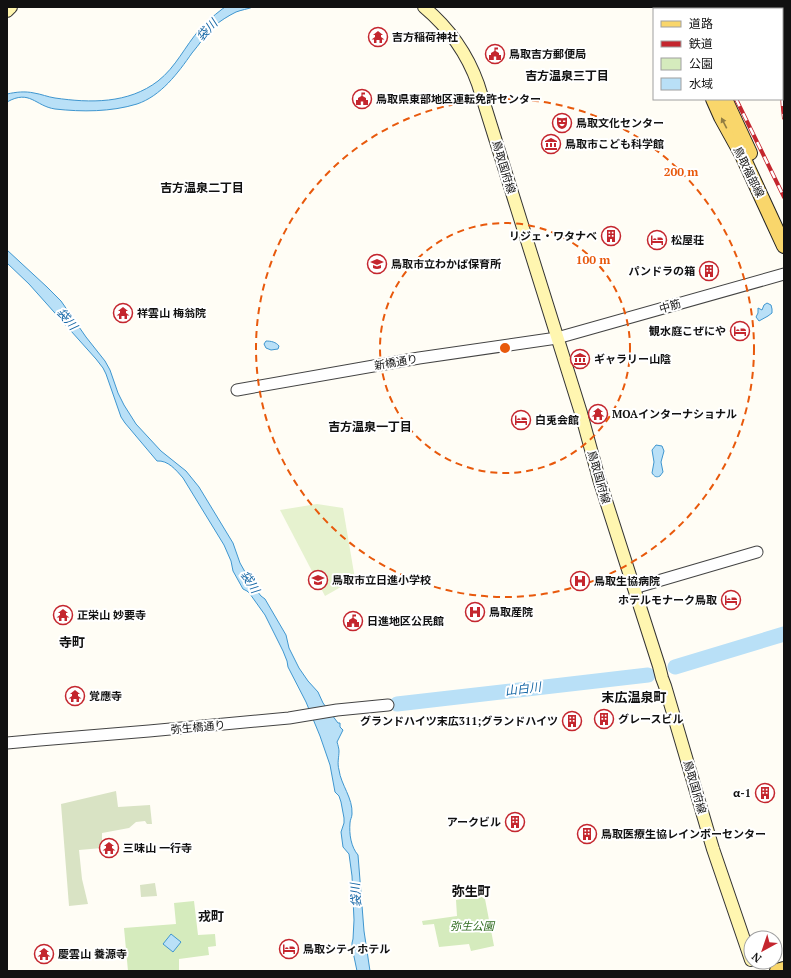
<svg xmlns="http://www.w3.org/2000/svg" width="791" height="978" font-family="'PT Serif','Noto Sans JP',serif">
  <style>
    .green { fill: #d5ebbd }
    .cemetery { fill: #d9e3c4 }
    .pitch { fill: #e6f2cf }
    .water { fill: #b9e0f7; stroke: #3f96cf }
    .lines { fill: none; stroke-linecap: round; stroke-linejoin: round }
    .river { stroke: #b9e0f7; stroke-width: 15 }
    .tertiary-casing { stroke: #444; stroke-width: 13 }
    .secondary-casing { stroke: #333; stroke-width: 14 }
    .primary-casing { stroke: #222; stroke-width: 16 }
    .tertiary { stroke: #fff; stroke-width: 11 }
    .secondary { stroke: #fff6b0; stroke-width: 12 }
    .primary { stroke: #f9d66b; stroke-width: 14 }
    .rail-casing { stroke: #c4262e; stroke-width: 4 }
    .rail { stroke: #fff; stroke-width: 2.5; stroke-dasharray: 8; stroke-linecap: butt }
    .oneway { fill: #917d42 }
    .ring { fill: none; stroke: #e8590c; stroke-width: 2; stroke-dasharray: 7 5 }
    .labels { text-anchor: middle; stroke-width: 4; stroke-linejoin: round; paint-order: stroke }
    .poi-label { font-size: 11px; font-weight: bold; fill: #111; stroke: #fff; text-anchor: start }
    .street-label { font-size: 11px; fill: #111; stroke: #fff }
    .park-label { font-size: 11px; font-style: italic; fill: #2f6b1f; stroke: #fff }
    .water-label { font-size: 12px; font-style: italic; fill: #1768a6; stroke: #fff }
    .neighbourhood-label { font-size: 12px; font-weight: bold; fill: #111; stroke: #fff }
    .quarter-label { font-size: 13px; font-weight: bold; fill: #111; stroke: #fff }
    .centre { fill: #e8590c; stroke: #fff; stroke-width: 2 }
    .ring-label { font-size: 12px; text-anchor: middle; font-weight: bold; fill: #e8590c; stroke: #fff; stroke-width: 4; stroke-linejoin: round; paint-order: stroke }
  </style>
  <rect width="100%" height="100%" fill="#fffdf5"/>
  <g class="green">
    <path d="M480,896l5,3 9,47 -23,5 -2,-7 -30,3 -5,-23 -11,1 -1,-4 35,-5 -1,-16z"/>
    <path d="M194,901l4,34 17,-1 1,12 -8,1 1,8 -30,4v12h-51l-4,-43 52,-4 -2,-21z"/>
  </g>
  <g class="cemetery">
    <path d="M116,791l2,16 32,-2 2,19h-5l-2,-3 -9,1 -7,6 -27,5v15l-23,2 3,29 6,25 -19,2 -8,-102z"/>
    <path d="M155,883l2,13 -16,1 -1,-12z"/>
  </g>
  <path class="pitch" d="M317,504l26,4 12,71 -30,17 -45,-86z"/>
  <g class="water">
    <path d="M225,7h28c-5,2 -12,3 -17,5 -8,4 -16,9 -23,15 -8,8 -14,18 -21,26 -14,20 -31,43 -55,51 -26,8 -55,8 -82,5 -20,-3 -25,-20 -48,-7v-8c9,-2 18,-3 27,-1 7,1 14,4 21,5 35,5 73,6 103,-17 18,-14 27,-35 42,-52 6,-7 18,-17 25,-22z"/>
    <path d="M7,250l40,37 14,14 25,36 19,24 5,9 8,23 6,12 12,19 25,27 25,20 13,16 34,56 7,20 13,23 8,10 4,3 21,36 3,13 10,20 9,13 10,11 5,11 15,20h2v4l3,3 -6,12c1,3 2,7 2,9 0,6 -2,12 0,19 2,15 14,28 13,44 0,3 -2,6 -2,9 -1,11 1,24 8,32l6,76 6,40h-13l-5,-24v-4l1,-4 1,-19 -2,-44 -3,-22 -6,-7 -2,-15 3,-9v-5l-3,-16 -2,-6 -4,-4 -5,-27 -10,-29 -14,-34 -18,-35 -1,-6 -4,-10 -18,-36 -15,-21 -3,-3 -4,-2 -10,-18 -2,-10 -7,-16 -41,-67c-7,-8 -15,-18 -26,-17l-32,-38 -4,-6 -15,-43 -3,-6 -7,-9 -67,-75 -22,-21z"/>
    <path d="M767,303l4,2 1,4v4l-4,3 -9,5 -3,-4 2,-4v-5l4,2 2,-5z"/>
    <path d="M266,341c5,0 10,1 13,5l-1,3 -7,1 -5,-2 -2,-4z"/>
    <path d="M656,445l6,1 2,5 -3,11 2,10 -3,4c-4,2 -6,0 -8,-3l2,-11 -2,-12z"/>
    <path d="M171,934l10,8 -8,10 -10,-8z"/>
  </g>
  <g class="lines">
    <g class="river">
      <path d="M675,667l109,-33"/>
      <path d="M397,704l251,-29"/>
    </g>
    <g class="tertiary-casing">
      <g id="tertiary">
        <path d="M237,390l182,-32 138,-20 227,-64"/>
        <path d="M634,588l123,-36"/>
        <path d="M7,743l33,-3 109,-9 140,-13 48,-8 51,-5"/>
      </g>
    </g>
    <g class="secondary-casing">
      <g id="secondary">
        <path d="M424,7c25,21 43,46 54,77l103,329 18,66 60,187 3,12 3,8 48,163 38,111"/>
        <path d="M7,11l4,-4"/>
      </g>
    </g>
    <g class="primary-casing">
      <g id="primary">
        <path d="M684,7v2"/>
        <path d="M713,99l8,18 21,38 42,91"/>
        <path d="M725,99l25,54"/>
        <path d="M777,971l7,-2"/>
      </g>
    </g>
    <use href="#tertiary" class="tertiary"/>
    <use href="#secondary" class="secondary"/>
    <use href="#primary" class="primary"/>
    <g class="rail-casing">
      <g id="rail">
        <path d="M695,7l1,2"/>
        <path d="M784,50c-2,22 -3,46 0,68"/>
        <path d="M736,99l48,98"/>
      </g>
    </g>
    <use href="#rail" class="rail"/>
  </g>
  <defs><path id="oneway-solid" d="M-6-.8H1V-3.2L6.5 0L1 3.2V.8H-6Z"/></defs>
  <use class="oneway" href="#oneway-solid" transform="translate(724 123) rotate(-117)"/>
  <g class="ring">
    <circle cx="505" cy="348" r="125"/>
    <circle cx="505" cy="348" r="249"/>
  </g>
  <defs>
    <g id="temple-ring" transform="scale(1)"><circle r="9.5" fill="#fff" stroke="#c4262e" stroke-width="1.5"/><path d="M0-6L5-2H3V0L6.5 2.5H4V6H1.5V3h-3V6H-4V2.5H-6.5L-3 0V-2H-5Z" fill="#c4262e"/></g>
    <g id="civic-ring" transform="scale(1)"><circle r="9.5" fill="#fff" stroke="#c4262e" stroke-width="1.5"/><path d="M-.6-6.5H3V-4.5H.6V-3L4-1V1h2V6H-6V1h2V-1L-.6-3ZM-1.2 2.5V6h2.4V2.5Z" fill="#c4262e"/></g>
    <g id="theatre-ring" transform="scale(1)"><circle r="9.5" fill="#fff" stroke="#c4262e" stroke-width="1.5"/><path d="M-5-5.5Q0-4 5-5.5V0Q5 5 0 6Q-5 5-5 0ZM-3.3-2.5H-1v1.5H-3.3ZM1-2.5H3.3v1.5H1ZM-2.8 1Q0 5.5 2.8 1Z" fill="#c4262e"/></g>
    <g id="museum-ring" transform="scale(1)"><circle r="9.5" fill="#fff" stroke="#c4262e" stroke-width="1.5"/><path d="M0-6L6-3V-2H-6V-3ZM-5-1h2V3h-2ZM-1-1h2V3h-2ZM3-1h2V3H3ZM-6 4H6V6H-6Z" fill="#c4262e"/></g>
    <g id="building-ring" transform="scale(1)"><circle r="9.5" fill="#fff" stroke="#c4262e" stroke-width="1.5"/><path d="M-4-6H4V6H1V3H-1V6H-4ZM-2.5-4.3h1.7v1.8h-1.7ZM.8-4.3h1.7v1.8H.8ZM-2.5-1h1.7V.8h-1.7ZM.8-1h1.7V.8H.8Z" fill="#c4262e"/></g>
    <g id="hotel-ring" transform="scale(1)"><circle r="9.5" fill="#fff" stroke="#c4262e" stroke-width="1.5"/><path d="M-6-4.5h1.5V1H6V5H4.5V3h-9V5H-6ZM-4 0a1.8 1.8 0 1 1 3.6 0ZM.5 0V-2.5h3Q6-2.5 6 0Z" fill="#c4262e"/></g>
    <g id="school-ring" transform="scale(1)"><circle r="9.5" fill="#fff" stroke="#c4262e" stroke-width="1.5"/><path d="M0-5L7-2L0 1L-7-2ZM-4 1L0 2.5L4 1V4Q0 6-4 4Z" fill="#c4262e"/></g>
    <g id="hospital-ring" transform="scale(1)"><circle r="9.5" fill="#fff" stroke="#c4262e" stroke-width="1.5"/><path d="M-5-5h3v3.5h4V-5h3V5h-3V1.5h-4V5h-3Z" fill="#c4262e"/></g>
  </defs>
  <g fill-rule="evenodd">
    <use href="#temple-ring" x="378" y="37"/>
    <use href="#civic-ring" x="495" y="54"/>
    <use href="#civic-ring" x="362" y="99"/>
    <use href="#theatre-ring" x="562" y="123"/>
    <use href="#museum-ring" x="551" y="144"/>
    <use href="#building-ring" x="611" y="236"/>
    <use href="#hotel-ring" x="657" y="240"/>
    <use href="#school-ring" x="377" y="264"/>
    <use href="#building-ring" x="709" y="271"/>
    <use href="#temple-ring" x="123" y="313"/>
    <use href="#hotel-ring" x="740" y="331"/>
    <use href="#museum-ring" x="580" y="359"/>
    <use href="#temple-ring" x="598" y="414"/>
    <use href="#hotel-ring" x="521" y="420"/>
    <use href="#school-ring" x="318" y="580"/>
    <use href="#hospital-ring" x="580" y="581"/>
    <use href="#hotel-ring" x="731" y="600"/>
    <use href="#hospital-ring" x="475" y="612"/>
    <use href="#temple-ring" x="63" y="615"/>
    <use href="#civic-ring" x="353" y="621"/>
    <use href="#temple-ring" x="75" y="696"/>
    <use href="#building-ring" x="604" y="719"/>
    <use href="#building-ring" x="572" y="721"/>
    <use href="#building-ring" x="765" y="793"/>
    <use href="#building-ring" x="515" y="822"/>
    <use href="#building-ring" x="587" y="834"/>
    <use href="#temple-ring" x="109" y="848"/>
    <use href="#hotel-ring" x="289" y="949"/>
    <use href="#temple-ring" x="44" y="954"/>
  </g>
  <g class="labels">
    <g class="poi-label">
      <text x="392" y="41">吉方稲荷神社</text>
      <text x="509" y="58">鳥取吉方郵便局</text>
      <text x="376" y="103">鳥取県東部地区運転免許センター</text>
      <text x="576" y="127">鳥取文化センター</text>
      <text x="565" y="148">鳥取市こども科学館</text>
      <text x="597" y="240" text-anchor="end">リジェ・ワタナベ</text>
      <text x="671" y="244">松屋荘</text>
      <text x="391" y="268">鳥取市立わかば保育所</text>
      <text x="695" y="275" text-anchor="end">パンドラの箱</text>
      <text x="137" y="317">祥雲山 梅翁院</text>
      <text x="726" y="335" text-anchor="end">観水庭こぜにや</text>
      <text x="594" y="363">ギャラリー山陰</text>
      <text x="612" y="418">MOAインターナショナル</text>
      <text x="535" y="424">白兎会館</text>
      <text x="332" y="584">鳥取市立日進小学校</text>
      <text x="594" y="585">鳥取生協病院</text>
      <text x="717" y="604" text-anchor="end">ホテルモナーク鳥取</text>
      <text x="489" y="616">鳥取産院</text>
      <text x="77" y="619">正栄山 妙要寺</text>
      <text x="367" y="625">日進地区公民館</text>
      <text x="89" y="700">覚應寺</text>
      <text x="618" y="723">グレースビル</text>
      <text x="558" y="725" text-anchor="end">グランドハイツ末広311;グランドハイツ</text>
      <text x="751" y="797" text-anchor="end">α-1</text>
      <text x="501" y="826" text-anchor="end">アークビル</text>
      <text x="601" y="838">鳥取医療生協レインボーセンター</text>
      <text x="123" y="852">三味山 一行寺</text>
      <text x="303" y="953">鳥取シティホテル</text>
      <text x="58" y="958">慶雲山 養源寺</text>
    </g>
    <g class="street-label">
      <text transform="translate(504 167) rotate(73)" y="4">鳥取国府線</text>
      <text transform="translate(749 172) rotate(64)" y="4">鳥取福部線</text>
      <text transform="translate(670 306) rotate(-16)" y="4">中筋</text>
      <text transform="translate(396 362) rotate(-10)" y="4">新橋通り</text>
      <text transform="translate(599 477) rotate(74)" y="4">鳥取国府線</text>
      <text transform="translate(198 727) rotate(-5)" y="4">弥生橋通り</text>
      <text transform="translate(695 787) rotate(74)" y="4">鳥取国府線</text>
    </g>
    <g class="park-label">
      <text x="472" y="930">弥生公園</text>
    </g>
    <g class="water-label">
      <text transform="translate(207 30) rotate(-47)" y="4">袋川</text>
      <text transform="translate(67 319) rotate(51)" y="4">袋川</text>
      <text transform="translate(250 582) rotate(58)" y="4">袋川</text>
      <text transform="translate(523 689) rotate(-7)" y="4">山白川</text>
      <text transform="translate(356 895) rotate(-94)" y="4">袋川</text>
    </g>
    <g class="neighbourhood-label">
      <text x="567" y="80">吉方温泉三丁目</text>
      <text x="202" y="192">吉方温泉二丁目</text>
      <text x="370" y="431">吉方温泉一丁目</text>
    </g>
    <g class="quarter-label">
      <text x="72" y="647">寺町</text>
      <text x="634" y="702">末広温泉町</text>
      <text x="471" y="896">弥生町</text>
      <text x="211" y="921">戎町</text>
    </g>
  </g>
  <circle cx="505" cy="348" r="6" class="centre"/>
  <g class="ring-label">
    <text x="681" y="176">200 m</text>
    <text x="593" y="264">100 m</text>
  </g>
  <rect width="791" height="978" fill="none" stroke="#111111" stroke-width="16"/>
  <rect x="653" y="8" width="130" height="92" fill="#ffffff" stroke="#a0a0a0"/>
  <rect x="661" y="21" width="20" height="6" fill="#f9d66b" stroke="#a0a0a0"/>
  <text x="689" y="28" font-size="12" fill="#111111">道路</text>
  <rect x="661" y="41" width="20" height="6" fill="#c4262e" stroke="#a0a0a0"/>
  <text x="689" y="48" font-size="12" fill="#111111">鉄道</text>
  <rect x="661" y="58" width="20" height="12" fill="#d5ebbd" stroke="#a0a0a0"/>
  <text x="689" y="68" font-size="12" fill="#111111">公園</text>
  <rect x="661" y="78" width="20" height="12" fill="#b9e0f7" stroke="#a0a0a0"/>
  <text x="689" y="88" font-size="12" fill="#111111">水域</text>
  <g transform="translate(763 950) rotate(220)"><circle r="19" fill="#ffffff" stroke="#a0a0a0"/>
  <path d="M0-3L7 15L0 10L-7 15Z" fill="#c4262e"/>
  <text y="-6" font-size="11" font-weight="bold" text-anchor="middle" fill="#111111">N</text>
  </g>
</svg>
